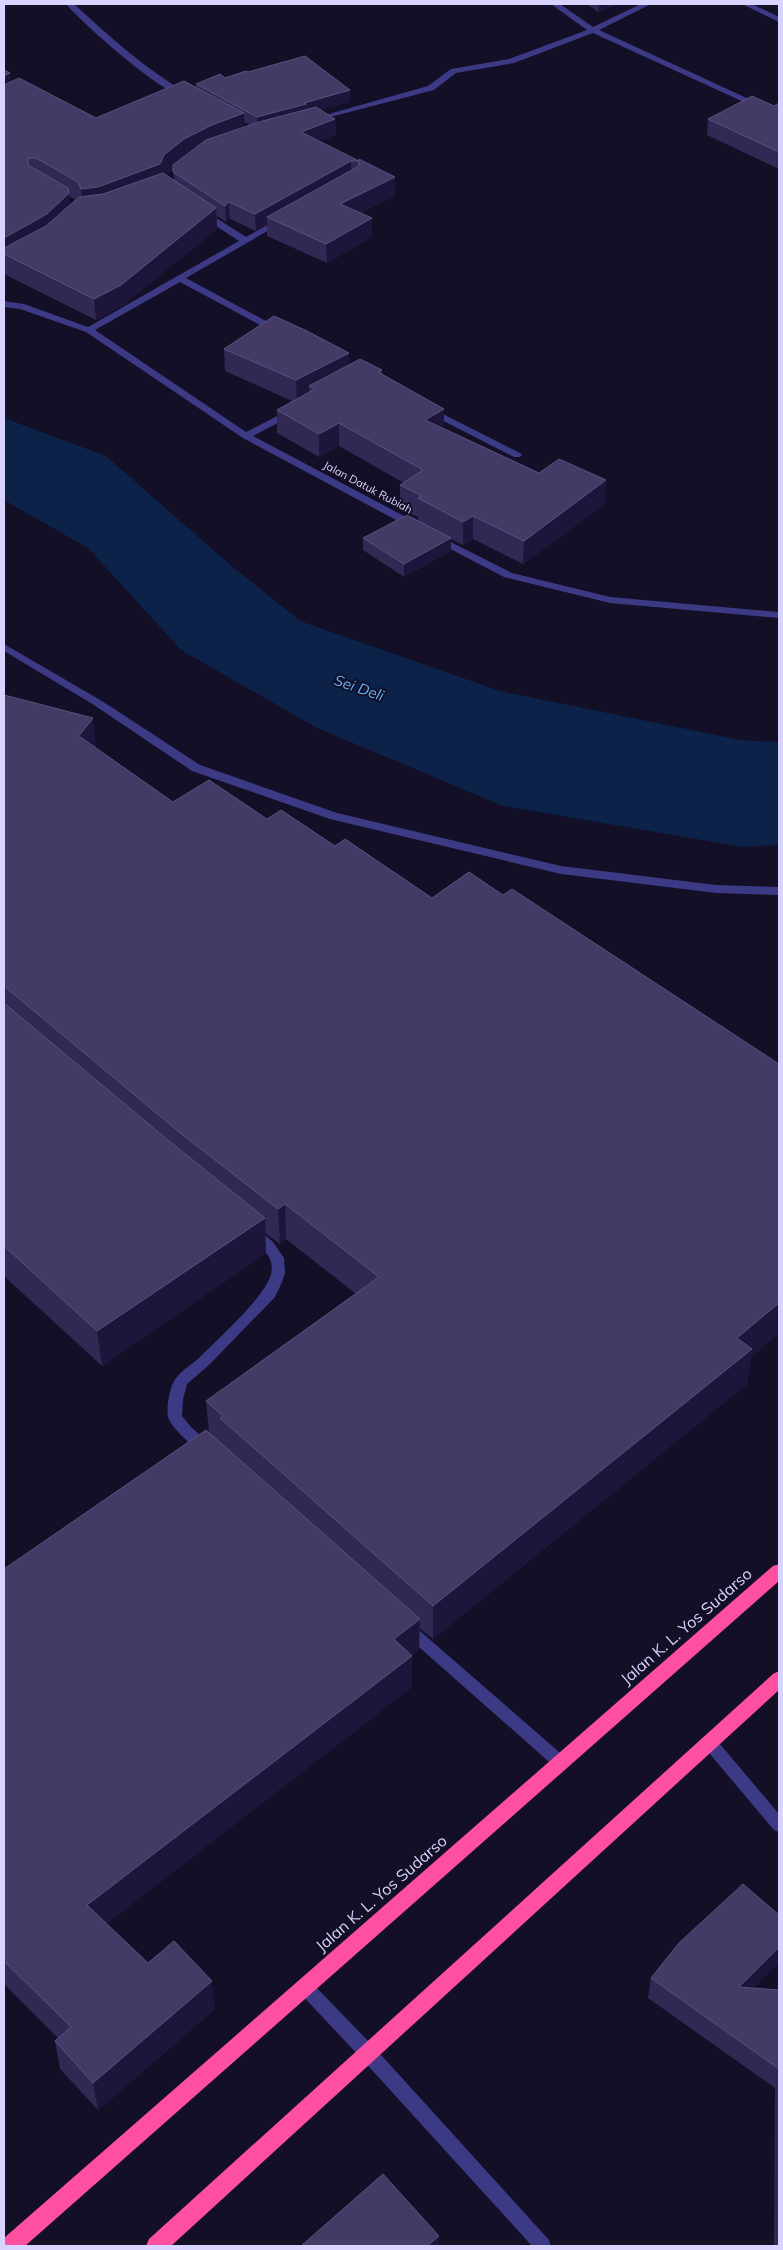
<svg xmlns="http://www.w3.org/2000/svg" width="783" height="2250" font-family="Mulish,sans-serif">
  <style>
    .water { fill: #0c2248 }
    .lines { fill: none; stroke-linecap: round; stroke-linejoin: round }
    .lane { fill: #3d3a85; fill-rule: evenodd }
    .street { fill: #3d3a85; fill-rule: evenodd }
    .highway { fill: #ff4fa3; fill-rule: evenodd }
    .wall { fill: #312854; fill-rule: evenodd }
    .shaded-wall { fill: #1d163a }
    .building { fill: #433a66; stroke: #5a527e }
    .labels { text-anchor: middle; stroke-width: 4; stroke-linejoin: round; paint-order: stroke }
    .far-street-label { font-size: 11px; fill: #d9d4ff; stroke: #130f26 }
    .water-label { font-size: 15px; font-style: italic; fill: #62b6ff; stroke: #130f26 }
    .near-street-label { font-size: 16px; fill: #d9d4ff; stroke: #130f26 }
  </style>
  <rect width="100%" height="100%" fill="#130f26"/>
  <path class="water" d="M4,418l102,38 121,106 73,59 200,70 241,49 38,2v103l-36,2 -240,-41 -186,-78 -136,-78 -93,-102 -84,-48z"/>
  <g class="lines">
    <g class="lane">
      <path d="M252,1226l5,2 16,14 11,16 1,15 -3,9 -7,15 -66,68 -22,19 -4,15 -1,17 9,11 21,19 2,4 -2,4c-11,4 -20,-9 -28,-16 -5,-5 -14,-14 -16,-21 -2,-10 2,-33 9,-40 6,-8 16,-13 23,-20 18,-18 66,-61 71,-83 5,-23 -17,-27 -25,-43l1,-3z"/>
      <path d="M407,1622l5,2 154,134 3,5 -3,5 -5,2 -5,-2 -154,-136 -2,-4 2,-4z"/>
      <path d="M709,1735l5,2 65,77v18l-5,-2 -70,-83 -3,-5 3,-5z"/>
    </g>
    <g class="street">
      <path d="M66,4h8c36,33 71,65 113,89v4c-20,2 -106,-75 -121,-93z"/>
      <path d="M551,4h9l33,23 48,-23h10l-52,26 180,83v5l-186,-85 -79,30 -58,10 -22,17 -119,31 -4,-2 117,-33 23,-17 58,-10 78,-29z"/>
      <path d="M742,4h10l27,13v5z"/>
      <path d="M201,212h6l39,25 32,-18 7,2 -99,57 93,50v4h-6l-93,-50 -85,48 151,102 41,-21h6v4l-40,21 166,88v4h-8l-168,-90 -157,-106 -66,-23 -16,-2v-6l20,3 64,23 151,-86 -38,-25z"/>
      <path d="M429,407l91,46 2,2 -2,2h-6l-88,-45 -2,-2z"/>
      <path d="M437,535l75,38 98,24 169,15v6l-169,-15 -106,-26 -71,-37 -1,-2z"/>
      <path d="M4,644l98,57 98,64 137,48 224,53 155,19 63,2v8l-63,-2 -155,-19 -231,-55 -138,-48 -98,-66 -90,-54z"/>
      <path d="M305,1979l6,3 62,64 176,194 2,6h-19l-171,-188 -62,-66 -2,-5 2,-5z"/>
    </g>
    <g class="highway">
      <path d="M779,1564v17l-754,665h-21v-8l769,-672z"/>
      <path d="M779,1671v19l-608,556h-25l3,-7 624,-565z"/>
    </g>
  </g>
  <g class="wall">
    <path d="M587,4h31l-20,8z"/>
    <path d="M4,70l7,12 85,36 100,-30v-4l52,-12 102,18v12l-29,8 14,9 1,16 -17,6 40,20 36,16v19l-35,17 12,5v19l-45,26 -60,-27v-11l-11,6 -26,-12 -4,3 -9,-6v13l-95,77 -26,14 -92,-46zM244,122l6,3 -6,2zM173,169l1,11 -8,-5zM69,196l7,4 -6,5z"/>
    <path d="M779,103v66l-72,-34 1,-16 66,-13z"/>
    <path d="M224,349l125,4v12l33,5v4l62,54 161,76 -82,60 -50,-25 -10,6 -12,-6v12l-47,26 -41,-27v-12l55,-17v-4l-18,-8v-24l4,-2 -65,-37 -20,11 -42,-24v-23l15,-9 -67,-30z"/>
    <path d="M4,695l92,53 655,610 -4,26 -314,255 -14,-11v22l-7,6v31l-306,237 42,39 67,46 -117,101 -38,-41 -5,-28 3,-3 -54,-54v-415l205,-136 -3,-32 150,-107 -70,-55 -6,5 -15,-11 1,20 -164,113 -98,-90z"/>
    <path d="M779,1962l-26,26 26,2v256h-5l1,-158 -127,-90 3,-20z"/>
  </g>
  <g class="shaded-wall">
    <path d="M599,4h19l-20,8z"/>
    <path d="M10,73l2,20 -8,4v-21z"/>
    <path d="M350,90v12l-93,27v-12z"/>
    <path d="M244,113v21l-59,25 -20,17 -83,33 -1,-20 83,-34 20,-16 28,-14z"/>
    <path d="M335,119l1,16 -35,13v-16z"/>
    <path d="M351,161v16l-84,40v8l-11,6 -1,-17z"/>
    <path d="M395,177v19l-55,27v-19z"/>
    <path d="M69,193l2,20 -67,41v-16z"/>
    <path d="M229,202l1,17 -4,3 -1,-16z"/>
    <path d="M216,208l1,21 -95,77 -26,14 -2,-21z"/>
    <path d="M372,218v19l-45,26 -1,-19z"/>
    <path d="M349,353v23l-34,13 -6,-3v11l-12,6 -1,-23z"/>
    <path d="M444,409v23l-19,-12z"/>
    <path d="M339,423v23l-20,11v-23z"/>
    <path d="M606,480l-1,24 -82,60 1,-23z"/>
    <path d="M473,516v23l-10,6v-23z"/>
    <path d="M451,538v13l-47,26v-13z"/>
    <path d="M93,718l4,36 -18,-18z"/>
    <path d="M285,1204l1,35 -6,5 -2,-35z"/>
    <path d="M265,1218l1,35 -164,113 -5,-35z"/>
    <path d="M779,1303v30l-28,25 -4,26 -314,255v-33l304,-268z"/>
    <path d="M420,1619l-1,31 -19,16 12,-10v31l-320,248 -5,-30 307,-266z"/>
    <path d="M779,1947v15l-44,44 4,-19z"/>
    <path d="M212,1981l3,28 -117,101 -5,-27z"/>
    <path d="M439,2236v10h-12z"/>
  </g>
  <g class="building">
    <path d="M305,56l45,34 -46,13 2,1 -49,13 -61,-33 24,-10 5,4 21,-7 2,1z"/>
    <path d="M4,70l6,3 -6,3z"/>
    <path d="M19,78l77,40 88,-37 60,32 -32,12 -28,14 -20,16 -4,9 -62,23 -17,2 -3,-7 -42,-24h-8v7l40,23 1,5 -22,21 -43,24v-153z"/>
    <path d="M752,96l22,10 5,-3v49l-71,-33z"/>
    <path d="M316,107l19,12 -34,13 58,29h-8l-96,53 -26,-12 -4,4 -52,-34v-7l33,-25 53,-18z"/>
    <path d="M359,159l36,18 -55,27 32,14 -46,26 -59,-27 92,-51z"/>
    <path d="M163,173l53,35 -95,77 -27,14 -90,-45v-6l42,-22 33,-29 24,-3z"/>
    <path d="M274,316l33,15 42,22 -53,27 -72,-31z"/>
    <path d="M360,359l22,11 -4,2 66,37 -19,11 114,53 20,-14 47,21 -82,61 -51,-25 -10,6 -45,-24 4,-2 -22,-11 23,-15 -84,-47 -20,11 -42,-24 38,-21 -6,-3z"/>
    <path d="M407,515l44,23 -47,26 -41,-26z"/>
    <path d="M4,695l89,23 -14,18 94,66 36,-22 58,39 14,-9 54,36 10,-7 87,59 37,-26 34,23 9,-6 267,175v239l-42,35 15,11 -319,257 -213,-188 3,-2 -17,-15 173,-124 -94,-73 -7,5 -99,-77 -175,-146z"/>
    <path d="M4,1003l165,138 96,77 -168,113 -93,-85z"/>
    <path d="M206,1430l214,189 -26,20 18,17 -325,249 61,58 26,-22 38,40 -119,102 -38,-42 16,-14 -67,-66v-392z"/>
    <path d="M743,1884l36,31v32l-40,40 40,3v256v-177l-128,-91 28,-35z"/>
    <path d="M383,2174l56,62 -12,10h-126z"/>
  </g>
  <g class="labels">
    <g class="far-street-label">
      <text transform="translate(368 487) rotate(28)" y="4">Jalan Datuk Rubiah</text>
    </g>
    <g class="water-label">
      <text transform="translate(359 688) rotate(19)" y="5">Sei Deli</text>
    </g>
    <g class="near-street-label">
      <text transform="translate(686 1626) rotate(-41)" y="6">Jalan K. L. Yos Sudarso</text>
      <text transform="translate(381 1893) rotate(-41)" y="6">Jalan K. L. Yos Sudarso</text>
    </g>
  </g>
  <rect width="783" height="2250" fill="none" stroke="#d9d4ff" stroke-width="10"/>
</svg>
